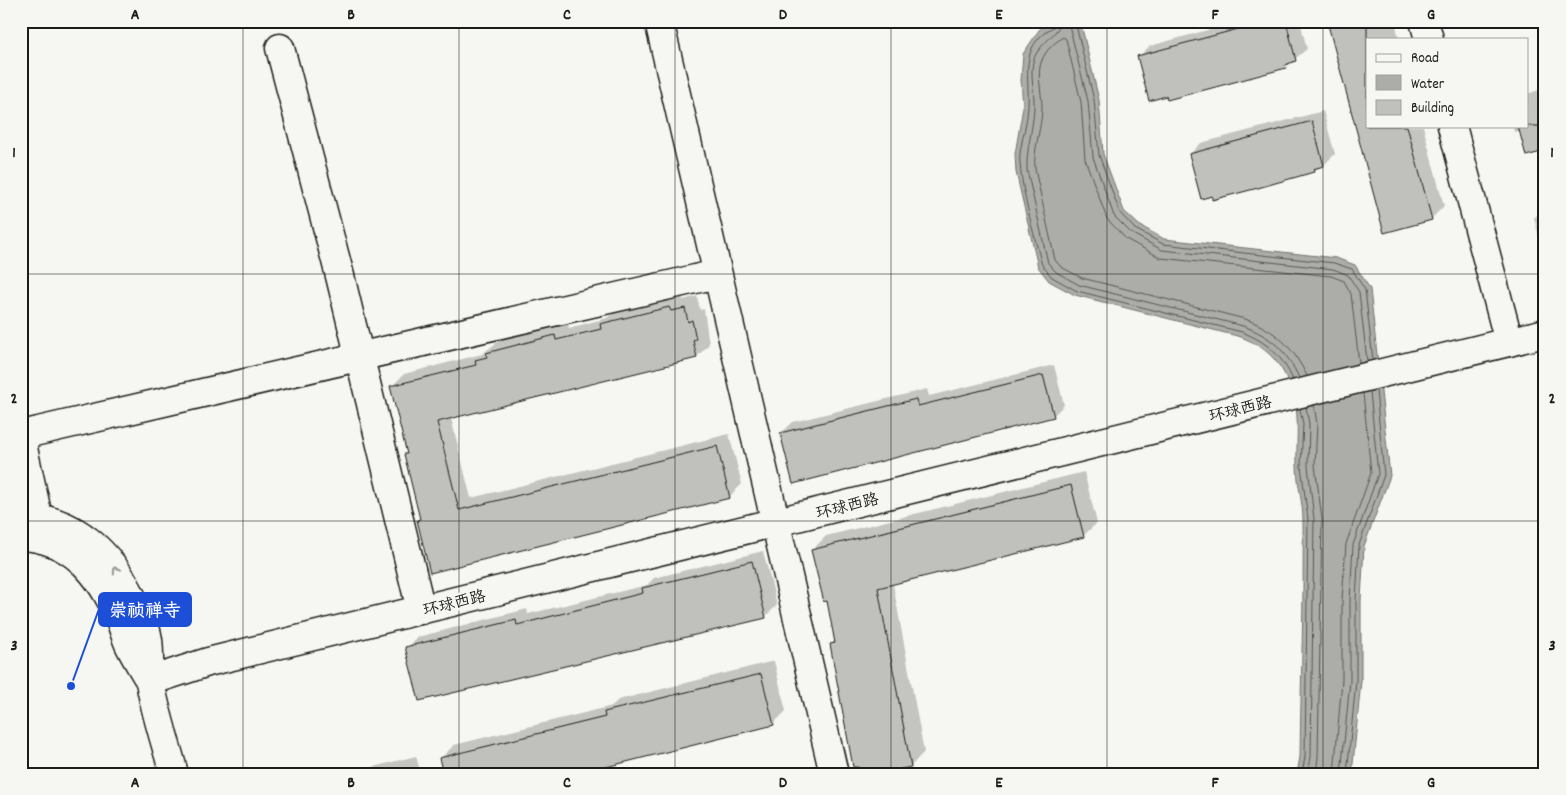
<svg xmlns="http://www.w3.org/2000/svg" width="1566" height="795" font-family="Dekko,'LXGW WenKai TC',sans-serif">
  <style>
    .water { fill: #acaca9; stroke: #727271 }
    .shadow { fill: #0003 }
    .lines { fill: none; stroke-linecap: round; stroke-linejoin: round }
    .shore { stroke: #565654; stroke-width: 1 }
    .building { fill: #c0c0bd; stroke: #1c1c1c }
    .street-casing { stroke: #1c1c1c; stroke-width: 31 }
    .secondary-casing { stroke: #1c1c1c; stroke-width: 31 }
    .street { stroke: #f6f6f2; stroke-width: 28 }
    .secondary { stroke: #f6f6f2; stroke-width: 28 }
    .oneway { stroke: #949492 }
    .grid { fill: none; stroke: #1c1c1c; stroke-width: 1; stroke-opacity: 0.55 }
    .labels { text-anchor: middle; stroke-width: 5; stroke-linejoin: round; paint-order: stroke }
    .street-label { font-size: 16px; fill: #1c1c1c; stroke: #f6f6f2 }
    .leader { fill: none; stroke: #1d4ed8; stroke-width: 2 }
    .callout-dot { fill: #1d4ed8; stroke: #f6f6f2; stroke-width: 2 }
    .callout { fill: #1d4ed8; stroke: #1d4ed8; stroke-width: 2 }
    .callout-label { font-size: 18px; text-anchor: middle; font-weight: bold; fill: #fff }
    .neatline { fill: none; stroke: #1c1c1c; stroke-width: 2 }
    .grid-label { font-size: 16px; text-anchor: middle; font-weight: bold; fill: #1c1c1c }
  </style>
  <rect width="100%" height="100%" fill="#f6f6f2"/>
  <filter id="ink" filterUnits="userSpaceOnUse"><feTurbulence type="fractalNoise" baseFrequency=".02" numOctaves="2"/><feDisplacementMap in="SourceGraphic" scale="10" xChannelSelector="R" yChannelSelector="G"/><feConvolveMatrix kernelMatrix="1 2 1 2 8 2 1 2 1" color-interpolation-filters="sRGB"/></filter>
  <g filter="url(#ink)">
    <path class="water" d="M1067,21l14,3 18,76 4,54 21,57 15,14 25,14 172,19 19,7 15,24 20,187 -26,70 -3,54v81l-9,93h-55l3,-17c1,-78 4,-157 3,-236 0,-19 -6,-37 -6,-56 -1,-26 4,-55 -7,-79 -10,-25 -24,-39 -49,-49l-166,-42 -26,-14 -11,-14 -22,-95 -1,-18 8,-47 -2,-27 2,-26 16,-24 7,-5z"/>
    <g class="shadow">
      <path d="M1240,21h60l7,28 -22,18 -147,-10 12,-11z"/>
      <path d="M1328,21h67l4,18h-32v87h56l21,80 -13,13 -46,12z"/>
      <path d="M1545,88v66l-6,1 -18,-24 -7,1 -1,-6h14v-32z"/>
      <path d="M1323,111l12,43 -11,11 -11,6 -123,-17 11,-11z"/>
      <path d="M1545,207v52l-11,-41z"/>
      <path d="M682,295l1,5 14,-4 3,14 4,-1 5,35 -12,13 -246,61 20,80 258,-64 13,50 -13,13 -311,24 3,-3 -30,-131 13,-13 78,-20 18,-14 68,-17 1,5 38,-10 7,-6z"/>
      <path d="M1054,365l10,40 -11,11 -272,17 12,-11 134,-33 2,7z"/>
      <path d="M1084,472l13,51 -14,13 -190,48 31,168 -13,14 -80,-122 5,-5 -8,-39 -16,-50 14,-14z"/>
      <path d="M763,551l14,54 -11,11 -109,27 -250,5 11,-11 109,-28 1,5 119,-29 7,-7z"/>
      <path d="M774,661l12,50 -13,13 -332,34 13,-13 158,-39 6,-6z"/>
      <path d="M416,756l5,18h-75z"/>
    </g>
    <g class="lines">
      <g class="shore">
        <path d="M1055,21l-2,6c-35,20 -23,49 -25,81 -1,15 -6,30 -8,45 -2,25 15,86 22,112l10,12 25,14 165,41c25,10 40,23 51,48"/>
        <path d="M1061,21c-1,12 -21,22 -27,37 -5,16 1,34 0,50 -1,22 -8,41 -7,62l21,93 8,9 23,13 164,41c28,10 44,25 56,52"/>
        <path d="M1068,21l20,80 5,56 21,59 17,17 31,17 171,19 15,6 11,17 8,69"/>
        <path d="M1075,21l19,79 5,55 21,58 15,16 28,15 171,19 18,6 13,21 8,70"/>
        <path d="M1307,376c-14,-29 -31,-46 -62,-57l-163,-41 -21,-11 -6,-7 -20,-91c-2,-21 7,-41 7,-62 0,-15 -6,-33 0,-47 4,-10 12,-17 21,-23l3,2 15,63 4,57 22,60 19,20 35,19 170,18 13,5 7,13 8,69"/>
        <path d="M1314,405l3,19 -2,41 7,54 -4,238 -2,17"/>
        <path d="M1306,407l3,17 -1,42 6,53 -3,238 -3,17"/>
        <path d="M1300,409l3,15 -2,42 7,53 -3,238 -3,17"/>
        <path d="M1334,774l8,-94v-80l4,-56 25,-71 -8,-80"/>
        <path d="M1341,774l9,-93v-81l3,-55 25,-71 -8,-83"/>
        <path d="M1347,774l9,-93v-81l3,-55 25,-70 -8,-85"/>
      </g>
    </g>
    <g class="building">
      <path d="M1268,21h18l10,40 -11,4 1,3 -48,13 -71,19 -1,-4 -17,5 -12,-45z"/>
      <path d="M1327,21h40v105h40l25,94 -48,13z"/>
      <path d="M1312,121l12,45 -11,3 1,3 -56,16 -46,12v-4l-11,3 -12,-45z"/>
      <path d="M1518,126h27v25l-19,5z"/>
      <path d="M669,307l2,4 14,-3 3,14 4,-2 4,19 -3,1 4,18 -260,64 22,88 258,-64 13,52 -300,75 -13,-53 3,-1 -16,-65h3l-17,-68 86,-21 -1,-5 12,-3 -1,-4 69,-18 1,5 45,-11 -1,-5z"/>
      <path d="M1043,375l11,42 -261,67 -13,-51 136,-34 2,7z"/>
      <path d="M1071,485l13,52 -206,51 33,179 -36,7h-16l-1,-7h-5l-18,-96 -5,-27 5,-1 -8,-42 -3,1 -13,-52z"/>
      <path d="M752,561l14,57 -347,83 -14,-54 111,-27 1,5 126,-32 -1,-5z"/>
      <path d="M761,674l13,51 -184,46 1,3h-148l-4,-16 166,-41 -1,-5z"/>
    </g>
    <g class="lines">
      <g class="street-casing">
        <g id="street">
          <path d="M659,21l175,753"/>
          <path d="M1424,21l5,18"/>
          <path d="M280,48l60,228 81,334"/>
          <path d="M1452,126l57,216"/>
          <path d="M21,435l696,-161"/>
          <path d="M21,439l17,78"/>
        </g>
      </g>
      <g class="secondary-casing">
        <g id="secondary">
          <path d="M21,516c54,3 90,37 112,84 6,12 13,26 15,40 2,13 0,28 2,41 5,31 16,62 24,93"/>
          <path d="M21,536c50,2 79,37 98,81 4,9 6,19 11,29 5,10 11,20 17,30"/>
          <path d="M150,681l58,-19 1337,-329"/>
        </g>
      </g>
      <use href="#street" class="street"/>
      <use href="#secondary" class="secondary"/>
    </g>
    <defs><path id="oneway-chevron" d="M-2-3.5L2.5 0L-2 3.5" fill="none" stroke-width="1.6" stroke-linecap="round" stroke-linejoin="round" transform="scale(1.25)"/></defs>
    <use class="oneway" href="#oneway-chevron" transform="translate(116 570) rotate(-124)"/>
  </g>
  <path class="grid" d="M243,21v753M459,21v753M675,21v753M891,21v753M1107,21v753M1323,21v753M21,274h1524M21,521h1524"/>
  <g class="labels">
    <g class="street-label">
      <text transform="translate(1240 408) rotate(-14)" y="6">环球西路</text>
      <text transform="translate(847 505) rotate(-14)" y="6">环球西路</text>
      <text transform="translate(454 602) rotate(-14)" y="6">环球西路</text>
    </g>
  </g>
  <path class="leader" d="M71 686L99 609"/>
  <circle class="callout-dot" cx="71" cy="686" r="5"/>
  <rect class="callout" x="99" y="593" width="92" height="33" rx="5"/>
  <g class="callout-label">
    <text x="145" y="616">崇祯禅寺</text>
  </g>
  <rect width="1566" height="795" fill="none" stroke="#f6f6f2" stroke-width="55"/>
  <rect x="1366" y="38" width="162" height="90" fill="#f6f6f2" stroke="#9f9f9c"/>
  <rect x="1376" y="54" width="25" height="8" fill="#f6f6f2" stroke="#9f9f9c"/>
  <text x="1411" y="62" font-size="15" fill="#1c1c1c">Road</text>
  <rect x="1376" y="75" width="25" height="15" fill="#acaca9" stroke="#9f9f9c"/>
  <text x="1411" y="88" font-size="15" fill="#1c1c1c">Water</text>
  <rect x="1376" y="100" width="25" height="15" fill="#c0c0bd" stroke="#9f9f9c"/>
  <text x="1411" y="112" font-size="15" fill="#1c1c1c">Building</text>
  <rect x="28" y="28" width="1510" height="740" class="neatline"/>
  <g class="grid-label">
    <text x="135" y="19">A</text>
    <text x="351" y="19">B</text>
    <text x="567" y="19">C</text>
    <text x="783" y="19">D</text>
    <text x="999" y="19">E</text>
    <text x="1215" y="19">F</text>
    <text x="1431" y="19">G</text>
    <text x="14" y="157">1</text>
    <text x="1552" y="157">1</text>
    <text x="14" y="403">2</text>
    <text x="1552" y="403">2</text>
    <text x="14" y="650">3</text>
    <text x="1552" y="650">3</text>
    <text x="135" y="787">A</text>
    <text x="351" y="787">B</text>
    <text x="567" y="787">C</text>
    <text x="783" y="787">D</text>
    <text x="999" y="787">E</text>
    <text x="1215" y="787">F</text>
    <text x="1431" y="787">G</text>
  </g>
</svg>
